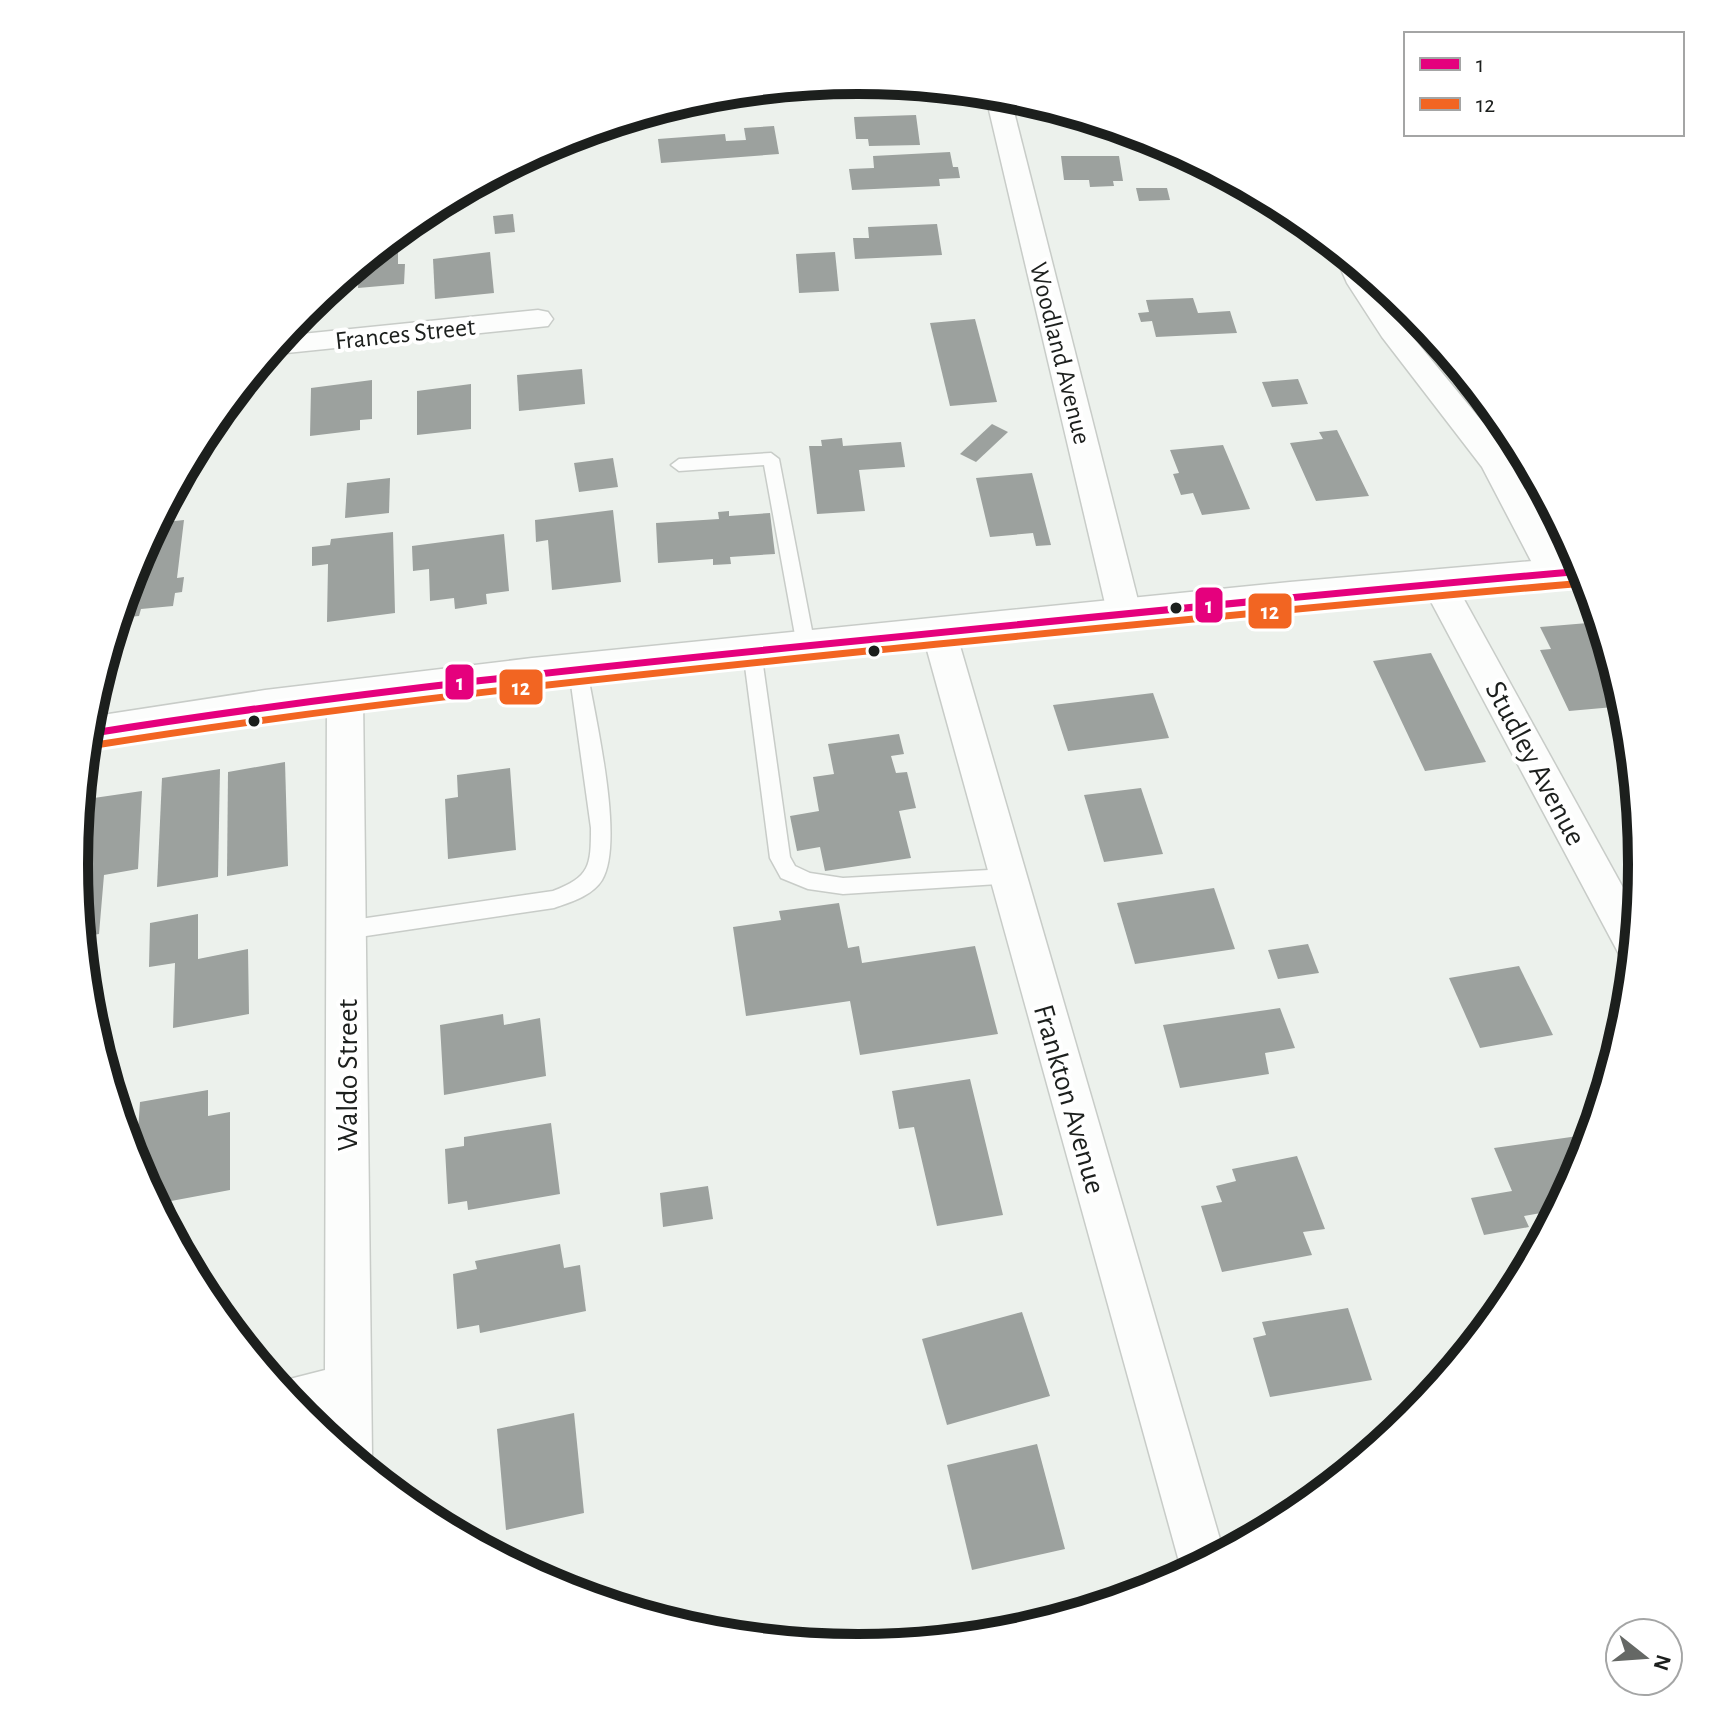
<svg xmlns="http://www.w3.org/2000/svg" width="1716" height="1729" font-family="'Alegreya Sans',sans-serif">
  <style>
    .building { fill: #9ca19e }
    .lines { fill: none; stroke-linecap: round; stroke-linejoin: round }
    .service-casing { stroke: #c8ccc8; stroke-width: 3 }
    .minor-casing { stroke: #c8ccc8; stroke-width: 3 }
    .secondary-casing { stroke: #c8ccc8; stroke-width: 3 }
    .service { fill: #fcfdfc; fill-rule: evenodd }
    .minor { fill: #fcfdfc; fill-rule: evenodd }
    .secondary { fill: #fcfdfc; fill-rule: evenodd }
    .bus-1-casing { stroke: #fff; stroke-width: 13 }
    .bus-2-casing { stroke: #fff; stroke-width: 13 }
    .bus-1 { stroke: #e5007d; stroke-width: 7 }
    .bus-2 { stroke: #f26522; stroke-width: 7 }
    .bus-dot { fill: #1c1f1d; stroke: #fff; stroke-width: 3 }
    .labels { text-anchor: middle; stroke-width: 8; stroke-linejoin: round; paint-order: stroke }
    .far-street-label { font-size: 26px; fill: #1c1f1d; stroke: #fff }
    .street-label { font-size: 30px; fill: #1c1f1d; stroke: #fff }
    .rim { fill: none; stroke: #1c1f1d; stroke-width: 10 }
    .line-badge { stroke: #fff; stroke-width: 3 }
    .badge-label { font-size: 22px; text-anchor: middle; font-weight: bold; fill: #fff }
  </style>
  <rect width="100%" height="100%" fill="#ecf1ec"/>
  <g class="building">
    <path d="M916,115l4,30 -51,1 -1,-7h-12l-2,-22z"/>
    <path d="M774,126l5,28 -118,9 -3,-24 67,-5 1,7 20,-1 -2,-12z"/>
    <path d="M1140,135l18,5 11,6 -26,1z"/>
    <path d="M950,152l3,15h5l2,11 -21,1 1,7 -88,4 -3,-21 25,-1 -1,-12z"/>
    <path d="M1061,156h58l4,25h-10l1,5 -24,1 -1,-7h-25z"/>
    <path d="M1136,188h31l3,12 -31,1z"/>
    <path d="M513,214l2,18 -20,2 -2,-18z"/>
    <path d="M937,224l5,31 -87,4 -2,-21h16l-1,-11z"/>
    <path d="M398,252v12h7l-1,20 -46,4 1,-16 5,-1 1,-11 7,-6z"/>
    <path d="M490,252l4,41 -59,6 -2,-40z"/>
    <path d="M835,252l4,39 -40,2 -3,-39z"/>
    <path d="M1193,298l5,15 32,-2 7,22 -81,4 -4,-16 -11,1 -3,-9 11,-1 -3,-12z"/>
    <path d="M975,319l22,83 -47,4 -20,-83z"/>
    <path d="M582,369l3,35 -66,7 -2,-36z"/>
    <path d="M1298,379l10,25 -36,3 -10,-25z"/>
    <path d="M372,380v39l-12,1v10l-50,6 1,-48z"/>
    <path d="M471,384v45l-54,6v-44z"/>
    <path d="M992,424l16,8 -32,30 -16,-8z"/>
    <path d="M1337,430l32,66 -53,5 -26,-58 33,-4 -4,-7z"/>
    <path d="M842,438l1,8 58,-4 4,25 -46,3 6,41 -48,3 -8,-68h13l-1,-6z"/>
    <path d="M1223,445l27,64 -48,6 -9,-22 -12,2 -8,-21 6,-1 -9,-23z"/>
    <path d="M613,458l5,29 -39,5 -5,-29z"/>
    <path d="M1032,473l19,72 -15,1 -3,-13 -43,4 -14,-59z"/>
    <path d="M390,478l-1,35 -44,5 2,-35z"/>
    <path d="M613,510l8,72 -69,8 -4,-50 -12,2 -1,-22z"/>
    <path d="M729,511v5l41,-3 5,41 -45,3 1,7 -18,1v-6l-55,4 -2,-40 63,-4 -1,-7z"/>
    <path d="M184,520l-7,58 7,-1 -2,15 -7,1 -2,13 -32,3 -2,7 -22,2 17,-54 22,-41z"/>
    <path d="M393,532l2,81 -68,9 1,-58 -16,2v-19l18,-2 1,-6z"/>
    <path d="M504,534l5,57 -23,3 1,10 -32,5 -1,-11 -24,3 -1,-32 -16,2 -1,-25z"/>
    <path d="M1588,623l30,58 7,25 -56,5 -29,-61 11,-1 -11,-22z"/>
    <path d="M1431,653l55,109 -61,9 -52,-110z"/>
    <path d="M1153,693l16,45 -101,13 -15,-46z"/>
    <path d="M899,734l5,20 -13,2 5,17 11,-1 9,36 -17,3 12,47 -86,13 -5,-24 -23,4 -7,-35 29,-5 -6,-34 21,-3 -6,-30z"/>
    <path d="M285,762l3,104 -61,10 1,-104z"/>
    <path d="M510,768l6,82 -68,9 -3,-60 13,-2 -1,-22z"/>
    <path d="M220,769l-2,108 -61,10 5,-109z"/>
    <path d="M1141,788l22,66 -59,8 -20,-67z"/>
    <path d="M142,791l-4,78 -34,6 -5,59 -18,3 -7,-73 6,-64z"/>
    <path d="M1214,888l21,61 -100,15 -18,-61z"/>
    <path d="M839,903l9,45 11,-2 3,17 113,-17 23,88 -138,21 -10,-54 -104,15 -13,-89 48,-7 -2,-9z"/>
    <path d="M198,914v45l50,-10 1,65 -76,14 2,-65 -26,4 1,-44z"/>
    <path d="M1308,944l11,29 -41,6 -10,-29z"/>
    <path d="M1519,966l34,69 -73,13 -31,-70z"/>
    <path d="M1280,1008l15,40 -30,5 4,21 -89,14 -17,-63z"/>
    <path d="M503,1014l1,11 36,-7 6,58 -102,19 -4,-70z"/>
    <path d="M970,1079l33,136 -66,11 -23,-99 -15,2 -7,-38z"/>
    <path d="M208,1090v26l22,-4v78l-75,14 -21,-40 -10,-30 14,-3 2,-29z"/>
    <path d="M551,1123l9,71 -92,16 -1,-9 -19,3 -3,-55 19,-3v-9z"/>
    <path d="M1592,1134l-10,31 -24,45 -34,6 5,11 -45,8 -13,-37 41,-7 -18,-43z"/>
    <path d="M1297,1156l28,73 -22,3 9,23 -90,17 -21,-66 21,-4 -6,-16 20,-5 -4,-12z"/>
    <path d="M708,1186l5,33 -50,8 -3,-34z"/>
    <path d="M560,1244l4,24 16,-3 6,46 -106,22 -1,-8 -22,4 -4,-55 24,-5 -2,-8z"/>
    <path d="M1348,1308l24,72 -102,17 -17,-59 13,-3 -4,-13z"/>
    <path d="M1022,1312l28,84 -103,29 -25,-86z"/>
    <path d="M574,1413l10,100 -78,17 -9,-101z"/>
    <path d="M1037,1444l28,105 -93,21 -25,-105z"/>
    <path d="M1363,1459l-28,24 -6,-16z"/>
    <path d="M624,1597l1,12 -24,-7z"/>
  </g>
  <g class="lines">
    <g class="service-casing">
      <g id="service">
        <path d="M771,453l8,6 36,187 -9,7 -9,-7 -33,-181 -85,6 -8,-6 8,-6z"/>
        <path d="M752,644l9,7 29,206 5,9 15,7 33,5 164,-9 7,2 3,6 -3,6 -171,11 -35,-5 -27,-11 -11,-20 -27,-207z"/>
        <path d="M578,663l9,7c8,46 38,172 15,210 -10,16 -31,22 -48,28l-208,31 -7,-3 -3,-6 3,-6 7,-3 207,-30c37,-14 38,-25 38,-63l-22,-158z"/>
      </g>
    </g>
    <g class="minor-casing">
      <g id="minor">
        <path d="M858,81l48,4 -12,7 -156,8 -12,-7z"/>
        <path d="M985,93l25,3 131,516 -5,9 -12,4 -12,-4 -5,-9z"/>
        <path d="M1343,253l30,25 29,46 92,112 34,55 43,82 -5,9 -12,3 -12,-3 -60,-115 -100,-130 -35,-54 -10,-23z"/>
        <path d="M538,310l10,2 5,7 -5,7 -281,29 15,-19z"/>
        <path d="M1438,571l12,3 187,339 -4,47 -13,-4 -199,-373 5,-9z"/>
        <path d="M939,619l12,4 5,9 268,921 -41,23 -261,-944 5,-9z"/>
        <path d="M345,681l12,4 6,10 9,761 -6,14 -42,-34v-19l-19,3 -31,-37 51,-13 2,-675 6,-10z"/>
      </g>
    </g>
    <g class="secondary-casing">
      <path id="secondary" d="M1579,557l9,27 -4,1 -294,26 -758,77 -267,33 -180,29 4,-33 176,-27 267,-32 758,-76z"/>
    </g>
    <use href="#service" class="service"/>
    <use href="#minor" class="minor"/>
    <use href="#secondary" class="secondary"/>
    <g class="bus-1-casing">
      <path id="bus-1" d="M87,734c262,-42 525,-69 789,-95 236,-24 472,-48 708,-68"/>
    </g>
    <g class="bus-2-casing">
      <path id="bus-2" d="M89,746c262,-42 525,-69 788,-96 236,-23 472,-47 708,-67"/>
    </g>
    <use href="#bus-1" class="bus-1"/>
    <use href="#bus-2" class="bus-2"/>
  </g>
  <g class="bus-dot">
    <circle cx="1176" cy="608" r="7"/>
    <circle cx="874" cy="651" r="7"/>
    <circle cx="254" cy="721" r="7"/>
  </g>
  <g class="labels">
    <g class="far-street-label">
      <text transform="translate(405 333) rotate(-6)" y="9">Frances Street</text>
      <text transform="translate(1061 353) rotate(76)" y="9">Woodland Avenue</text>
    </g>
    <g class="street-label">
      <text transform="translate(1536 763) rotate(62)" y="10">Studley Avenue</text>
      <text transform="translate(347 1075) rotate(-90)" y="10">Waldo Street</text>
      <text transform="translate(1070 1099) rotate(74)" y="10">Frankton Avenue</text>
    </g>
  </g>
  <path d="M0 0H1716V1729H0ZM88 864a770 770 0 1 1 1540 0a770 770 0 1 1-1540 0Z" fill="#fff" fill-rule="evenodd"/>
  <path class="rim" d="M88 864a770 770 0 1 1 1540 0a770 770 0 1 1-1540 0Z"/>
  <g class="line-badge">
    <rect x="1194" y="586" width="30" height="38" rx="8" fill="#e5007d"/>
    <rect x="1247" y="592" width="46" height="38" rx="8" fill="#f26522"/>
    <rect x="444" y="663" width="31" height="38" rx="8" fill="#e5007d"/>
    <rect x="498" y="668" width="46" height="38" rx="8" fill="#f26522"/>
  </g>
  <g class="badge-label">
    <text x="1209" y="613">1</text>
    <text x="1270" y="619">12</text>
    <text x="460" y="690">1</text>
    <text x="521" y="695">12</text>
  </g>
  <rect x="1404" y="32" width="280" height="104" fill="#ffffff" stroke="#a4a5a5" stroke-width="2"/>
  <rect x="1420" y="58" width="40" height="12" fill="#e5007d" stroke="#a4a5a5" stroke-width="2"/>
  <text x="1476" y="72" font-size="24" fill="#1c1f1d">1</text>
  <rect x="1420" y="98" width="40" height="12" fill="#f26522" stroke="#a4a5a5" stroke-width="2"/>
  <text x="1476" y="112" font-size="24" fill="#1c1f1d">12</text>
  <g transform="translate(1644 1657) rotate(107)"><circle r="38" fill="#ffffff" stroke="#a4a5a5" stroke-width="2"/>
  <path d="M0-6L14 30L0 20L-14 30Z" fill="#656865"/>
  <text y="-12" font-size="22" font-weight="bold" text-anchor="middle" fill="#1c1f1d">N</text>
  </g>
</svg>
